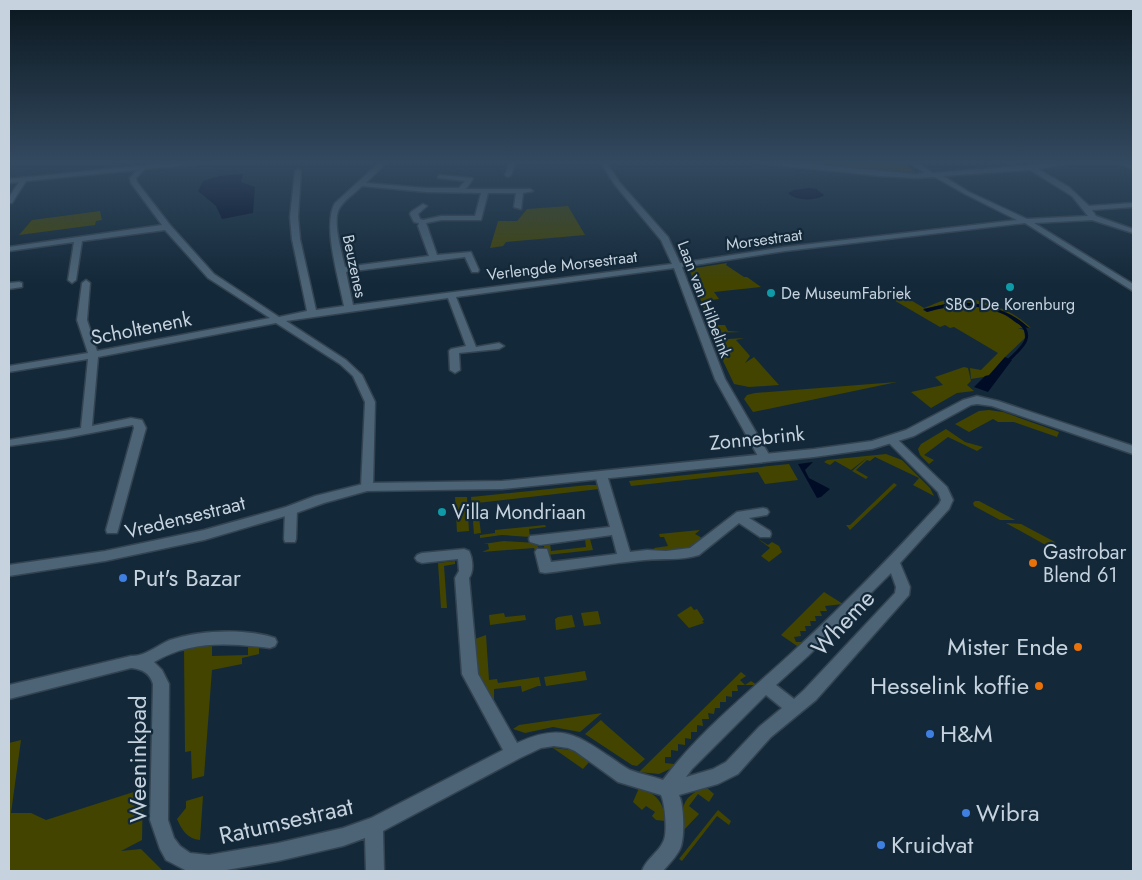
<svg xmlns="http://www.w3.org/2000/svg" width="1142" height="880" font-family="Jost,sans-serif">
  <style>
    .green { fill: #434400 }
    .water { fill: #000c26 }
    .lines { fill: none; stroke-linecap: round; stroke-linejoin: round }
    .stream { stroke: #000c26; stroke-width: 3 }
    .minor-casing { stroke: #334351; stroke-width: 3 }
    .tertiary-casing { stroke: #334351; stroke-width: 3 }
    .minor { fill: #4c6476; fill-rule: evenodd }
    .tertiary { fill: #4c6476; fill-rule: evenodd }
    .culture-dot { fill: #0f9aa8; stroke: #132939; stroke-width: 2 }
    .food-dot { fill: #e8710a; stroke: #132939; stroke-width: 2 }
    .shop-dot { fill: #3f7fe0; stroke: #132939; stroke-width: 2 }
    .labels { text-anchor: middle; stroke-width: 4.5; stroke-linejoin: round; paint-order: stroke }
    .far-street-label { font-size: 16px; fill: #c6d3de; stroke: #132939 }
    .far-poi-label { font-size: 16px; fill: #c6d3de; stroke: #132939; text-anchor: start }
    .street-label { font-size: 20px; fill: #c6d3de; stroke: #132939 }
    .poi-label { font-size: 20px; fill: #c6d3de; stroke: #132939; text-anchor: start }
    .near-poi-label { font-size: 24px; fill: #c6d3de; stroke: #132939; text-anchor: start }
    .near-street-label { font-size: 24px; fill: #c6d3de; stroke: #132939 }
  </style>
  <rect width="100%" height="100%" fill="#132939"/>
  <g class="green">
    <path d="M771,161h129l18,13h-9z"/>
    <path d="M568,206l17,29 -79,7 -3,4 -13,2 8,-27h19l10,-12z"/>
    <path d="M100,211l2,9 -6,1 -1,4 -76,10 13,-15z"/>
    <path d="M727,263l-1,2 18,12h3l14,10 -47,5 5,7 -15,2 8,10 -6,1 11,13h8l3,6 13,1 -28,1 -24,-64z"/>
    <path d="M892,289l32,19c9,-3 17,-8 27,-9 26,-3 61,10 80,29 -4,-1 -6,-4 -10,-6 -32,-18 -62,-25 -98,-12l4,2c30,-9 72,-11 96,16h-5l6,2 1,8 -20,19 -16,19 -18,3 -1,-11 11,2 17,-17 -44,-26 -4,1 -5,-3 -5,2 -60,-35z"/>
    <path d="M744,338l-8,2 14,16 -5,7 9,-6 25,28 -30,2 -15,-3 -21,-44z"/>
    <path d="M964,367l4,1 3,13 -4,4 7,6 -17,2 -26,15 -20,-16 32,-7 -8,-8z"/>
    <path d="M897,382l-144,30 -9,-13 3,-4 8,-2z"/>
    <path d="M989,410l14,2 56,20 -2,5 -43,-15h-16l-5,-3 -24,13 -14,-8 24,-13z"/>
    <path d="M946,429l19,13 18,5 -6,4 -29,-14 -24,18 10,5 -5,4 -9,-9 -2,-6 3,-5z"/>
    <path d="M886,454l16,6 28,28 4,8 -21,-11 6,-7 -44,-21 -5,4 -3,-1 -11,10 12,7 -2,2 -14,-8 16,-14 -17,13 -16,-9 -5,4 -6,-3 3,-2z"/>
    <path d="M789,464l9,16 -33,4 -7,-12 -127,14 -2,-5z"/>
    <path d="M894,483l3,2 -47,45 -4,-5h4z"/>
    <path d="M588,485h9l2,4 -122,14 4,30 -7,1 -3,-37z"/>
    <path d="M455,497h12l2,34 -12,1z"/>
    <path d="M975,501h4l36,19h-15l-26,-14 -1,-3z"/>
    <path d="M1006,523l15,1 34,18 5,11z"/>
    <path d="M545,525l1,2 -17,2 1,8 -28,-2 -22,3v-3l15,-2v-3z"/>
    <path d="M700,530l-5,4 9,5 -11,9 -37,4 -2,-4 14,-2 -4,-9h-4l-1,-3z"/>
    <path d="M757,538l11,7 4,-3 7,4 3,6 -13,10 -8,-6 9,-8z"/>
    <path d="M585,539h5l3,11 -46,5 -4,-11 7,-1 1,8 35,-4z"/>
    <path d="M504,541l32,2 4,8h-5l-1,-3 -52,4 7,-3 -1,-5h-5z"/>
    <path d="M455,561v3l-11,2 3,42h-6l-3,-45z"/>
    <path d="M824,592l19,12 -18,2 2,5h-7l2,5h-7l1,5h-6l1,5h-6l1,5h-6l1,5 -7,1 2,5h7v2l-3,4 -19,-13z"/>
    <path d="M691,606l3,4 3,-1 7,11 -2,1 2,2 -15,5 -12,-13z"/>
    <path d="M598,611l3,13 -17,2 -3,-13z"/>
    <path d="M504,613l1,4 20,-2 1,5 -36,5 -1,-10z"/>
    <path d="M572,615l3,12 -19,3 -1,-11 3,-2z"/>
    <path d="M486,635l3,45 8,-1 1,4 41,-6 2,9h-3l-16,6 -1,-6 -27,3v11h-3l-13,-27 -3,-34z"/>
    <path d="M212,644v12l36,-1v-9h11v8l-17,4v6l-30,6 -8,106 -12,3 -1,-28 -6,1 -1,-103z"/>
    <path d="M585,671l2,9 -41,6 -2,-9z"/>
    <path d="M741,672l5,4 -6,4 5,5 6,-4 6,4h-20l1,6h-6v6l-6,-1v6h-6v6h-5l-1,6 -6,-1 1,6h-7l1,7 -6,-1v7h-6v7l-6,-1v7l-7,-1v7l-7,-1v7h-6v6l9,1v3l-15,7 -20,-2z"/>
    <path d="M602,713l-22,19 -27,-5 -28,6 -12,-4 6,-4z"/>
    <path d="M601,720l4,4 40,35 -8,7 -5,-1 -47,-31z"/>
    <path d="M21,740l-10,73h20l15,7 97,-31 -1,51 -21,11 20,-2 22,22h-154v-128z"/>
    <path d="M553,748l18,2 19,11 -7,8z"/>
    <path d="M706,787l8,7 -5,8 -11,-8 -9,12 10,8 -17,18c0,-24 -2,-35 24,-45z"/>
    <path d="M639,788c18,6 25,14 26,33l-9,-1 -4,-4 3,-4 -9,-6 -4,4 -9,-8z"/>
    <path d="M203,796l-3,44c-13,-1 -18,-10 -23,-21l9,-11v-7z"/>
    <path d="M718,810l13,11 -2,4 -12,-9 -35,45 -3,-2z"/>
  </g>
  <g class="water">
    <path d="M243,174l-2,8 14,5 -2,26 -31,6 -6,-13 -18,-15 5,-10 16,-5z"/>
    <path d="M810,188l6,1 8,6 -1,1c-10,5 -27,5 -35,-3l6,-3z"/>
    <path d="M955,302c26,0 55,7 74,26 -9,0 -16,-9 -24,-13 -27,-12 -51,-11 -78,-3l-4,-3z"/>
    <path d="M1005,357l7,3 -24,32 -14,-5 11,-11 4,-1z"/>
    <path d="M813,462l-8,8 4,8 21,11 -9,8 -4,1 -19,-34z"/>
  </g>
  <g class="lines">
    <path class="stream" d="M1007,362c11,-12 29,-23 14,-38"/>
    <g class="minor-casing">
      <g id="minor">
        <path d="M189,161h23l-3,2 -64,6 -9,9 1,4 33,43 44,49 65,43 28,-6 -15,-72 -2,-22 5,-46 3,-2 3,2 -3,46 2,22 16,71 28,-4c-5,-26 -22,-81 -9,-103l46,-42h7l-22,22 60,5h33l6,-7 -27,-3v-2l2,-1 32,3 1,1 -7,10h64l3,2 -10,2 -2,16 -7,-2 2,-14h-28l-7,27h-40l-15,3 11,32 34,-3 8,18 -1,2h-6l-7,-15 -119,15 7,33 319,-41 -11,-24 -46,-55 -14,-22h-85l-5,12 -3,2 -3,-2 5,-14h101l-4,2 13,20 48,54 12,26 105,-16 232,-27 -52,-26 -30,-17 -20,1 -35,-2 -123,-13 -3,-2h22l139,13 10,-1 -18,-12h7l19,12 150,-12 -45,8 31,18 20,19 44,-3v4l-41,3 4,6 37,13v4l-41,-13 -58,3 99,61v7l-108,-68 -240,28 -103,16 43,112 46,79 -6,4 -6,-4 -44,-79 -41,-111 -218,29 20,50 23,-4 5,3 -5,3 -40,4 1,17 -5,3 -5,-3 -1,-19 2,-2 15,-3 -18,-48 -162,23 60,39 16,15 13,27 -2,85 -6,4 -6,-4 4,-85 -12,-26 -13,-12 -64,-41 -178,34 -6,69 39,-8 11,2 4,8 -28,102 -1,3h-10l-1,-3 28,-102 -1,-3 -68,13 -56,8v-6l72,-12 7,-69 -79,13v-6l79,-13 -11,-33 5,-37 4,-3 4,3 -3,37 10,31 173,-33 -62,-40 -43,-48 -83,11 -6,39 -4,3 -4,-3 6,-38 -65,9v-4l153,-22 -31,-42 -1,-5 7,-8 -111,11 -14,22h-3v-6l10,-15 -10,1v-4zM1030,170l42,26 16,20 -61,3 -58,-27 -26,-16zM362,186l64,6 55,1 -6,23h-34l-18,4 -3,-1 -2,-5 9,-8 -4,-2 -12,8 -1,2 4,8 5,1 -1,3 11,30 -84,11c-3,-14 -13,-45 -6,-58 5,-9 16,-16 23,-23z"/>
        <path d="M1112,161h9l12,4v4z"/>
        <path d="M19,282l3,1v4l-13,2v-6z"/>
        <path d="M892,437l4,1 51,49 6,13 -4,9 -49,54 10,24 -1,8 -93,105 -45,37 -33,37 -20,10 -39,11c5,10 6,44 1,54 -4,8 -11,15 -17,22h-21c4,-12 16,-18 21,-29 5,-8 2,-38 -2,-47l-43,-13 -43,-31 -7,-3 -14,-2 -13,2 -21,10 -137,73 1,40h-18l-1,-33 -22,8 -65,15 -57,10h-34l-21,-11 -6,-11 -10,-29 3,-136c-3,-11 -11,-15 -22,-16l-122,31v-14l122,-29c13,1 27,-11 39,-16 29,-10 76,-12 105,-2l2,4 -2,4 -5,2c-41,-5 -79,-8 -116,14l8,8 7,14 -1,136 6,18 6,8 10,7 19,2 69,-12 65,-15 28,-10 132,-68 -41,-76 -7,-96 4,-7 -1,-12 -36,4 -5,-2 -2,-3 2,-3 5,-2 42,-4 5,2c4,8 5,20 0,27l9,96 39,69c40,-18 55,-12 90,12 7,4 15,11 23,15 10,4 22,6 33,10 38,-51 89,-90 135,-133 49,-45 96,-94 141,-143l2,-4 -3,-8 -52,-52zM891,573l5,14 -1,6 -91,97 -10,9 -18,-14 32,-29zM766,695l16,13 -23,19 -33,35 -13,7 -27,8 6,-8z"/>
        <path d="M601,471l6,4 23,77 17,-2 19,1 24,-3 47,-36 26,-4 4,1 2,3 -2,3 -18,3 21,13 1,3 -1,3h-10l-21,-14 -40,32c-18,6 -36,3 -54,5 -33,3 -67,9 -100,13l-5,-1 -5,-20 2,-3h10l4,13 66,-8 -5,-19 -72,10 -10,-3 -1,-3 1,-3 10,-1 70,-8 -15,-52z"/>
        <path d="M291,506l4,1 2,3 -1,29 -1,3h-10l-1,-3 1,-29 2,-3z"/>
      </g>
    </g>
    <g class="tertiary-casing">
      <path id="tertiary" d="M977,396l21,5 135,45v8l-141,-48 -15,-2 -6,1 -57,31 -42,13 -58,8 -312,32 -135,2 -43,12 -28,10 -92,27 -99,21 -96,15v-11l96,-14 99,-21 82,-23 29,-11 52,-13 135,-2 312,-32 58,-8 34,-11 57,-30z"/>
    </g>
    <use href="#minor" class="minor"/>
    <use href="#tertiary" class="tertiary"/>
  </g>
  <linearGradient id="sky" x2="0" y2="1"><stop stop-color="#0a171f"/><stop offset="0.57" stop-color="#33495f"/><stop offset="1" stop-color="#33495f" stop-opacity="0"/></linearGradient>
  <rect width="1142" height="284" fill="url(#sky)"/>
  <g class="culture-dot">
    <circle cx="1010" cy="287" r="5"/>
    <circle cx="771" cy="293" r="5"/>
    <circle cx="442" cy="512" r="5"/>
  </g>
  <g class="food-dot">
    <circle cx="1033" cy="563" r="5"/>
    <circle cx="1078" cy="647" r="5"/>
    <circle cx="1039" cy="686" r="5"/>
  </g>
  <g class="shop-dot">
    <circle cx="123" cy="578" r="5"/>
    <circle cx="930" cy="734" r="5"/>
    <circle cx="966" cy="813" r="5"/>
    <circle cx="881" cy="845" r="5"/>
  </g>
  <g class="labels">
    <g class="far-street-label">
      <text transform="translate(764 239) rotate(-8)" y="6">Morsestraat</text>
      <text transform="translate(562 265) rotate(-7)" y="6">Verlengde Morsestraat</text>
      <text transform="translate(355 266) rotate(78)" y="6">Beuzenes</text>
      <text transform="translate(705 299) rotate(69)" y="6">Laan van Hilbelink</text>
    </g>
    <g class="far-poi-label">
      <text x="781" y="299">De MuseumFabriek</text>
      <text x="1010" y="310" text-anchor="middle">SBO De Korenburg</text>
    </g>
    <g class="street-label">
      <text transform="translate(141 328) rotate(-11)" y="7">Scholtenenk</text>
      <text transform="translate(757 438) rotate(-6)" y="7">Zonnebrink</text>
      <text transform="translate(185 517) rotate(-14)" y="7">Vredensestraat</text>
    </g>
    <g class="poi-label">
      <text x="452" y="519">Villa Mondriaan</text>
      <text x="1043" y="559">Gastrobar<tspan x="1043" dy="23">Blend 61</tspan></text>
    </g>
    <g class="near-poi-label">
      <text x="133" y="586">Put's Bazar</text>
      <text x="1068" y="655" text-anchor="end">Mister Ende</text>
      <text x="1029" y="694" text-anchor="end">Hesselink koffie</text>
      <text x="940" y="742">H&amp;M</text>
      <text x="976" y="821">Wibra</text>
      <text x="891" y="853">Kruidvat</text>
    </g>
    <g class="near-street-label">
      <text transform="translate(843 623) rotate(-47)" y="8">Wheme</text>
      <text transform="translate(138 759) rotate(-90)" y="8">Weeninkpad</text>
      <text transform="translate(286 821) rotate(-13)" y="8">Ratumsestraat</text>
    </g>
  </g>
  <rect width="1142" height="880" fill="none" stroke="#c6d3de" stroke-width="20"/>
</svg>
